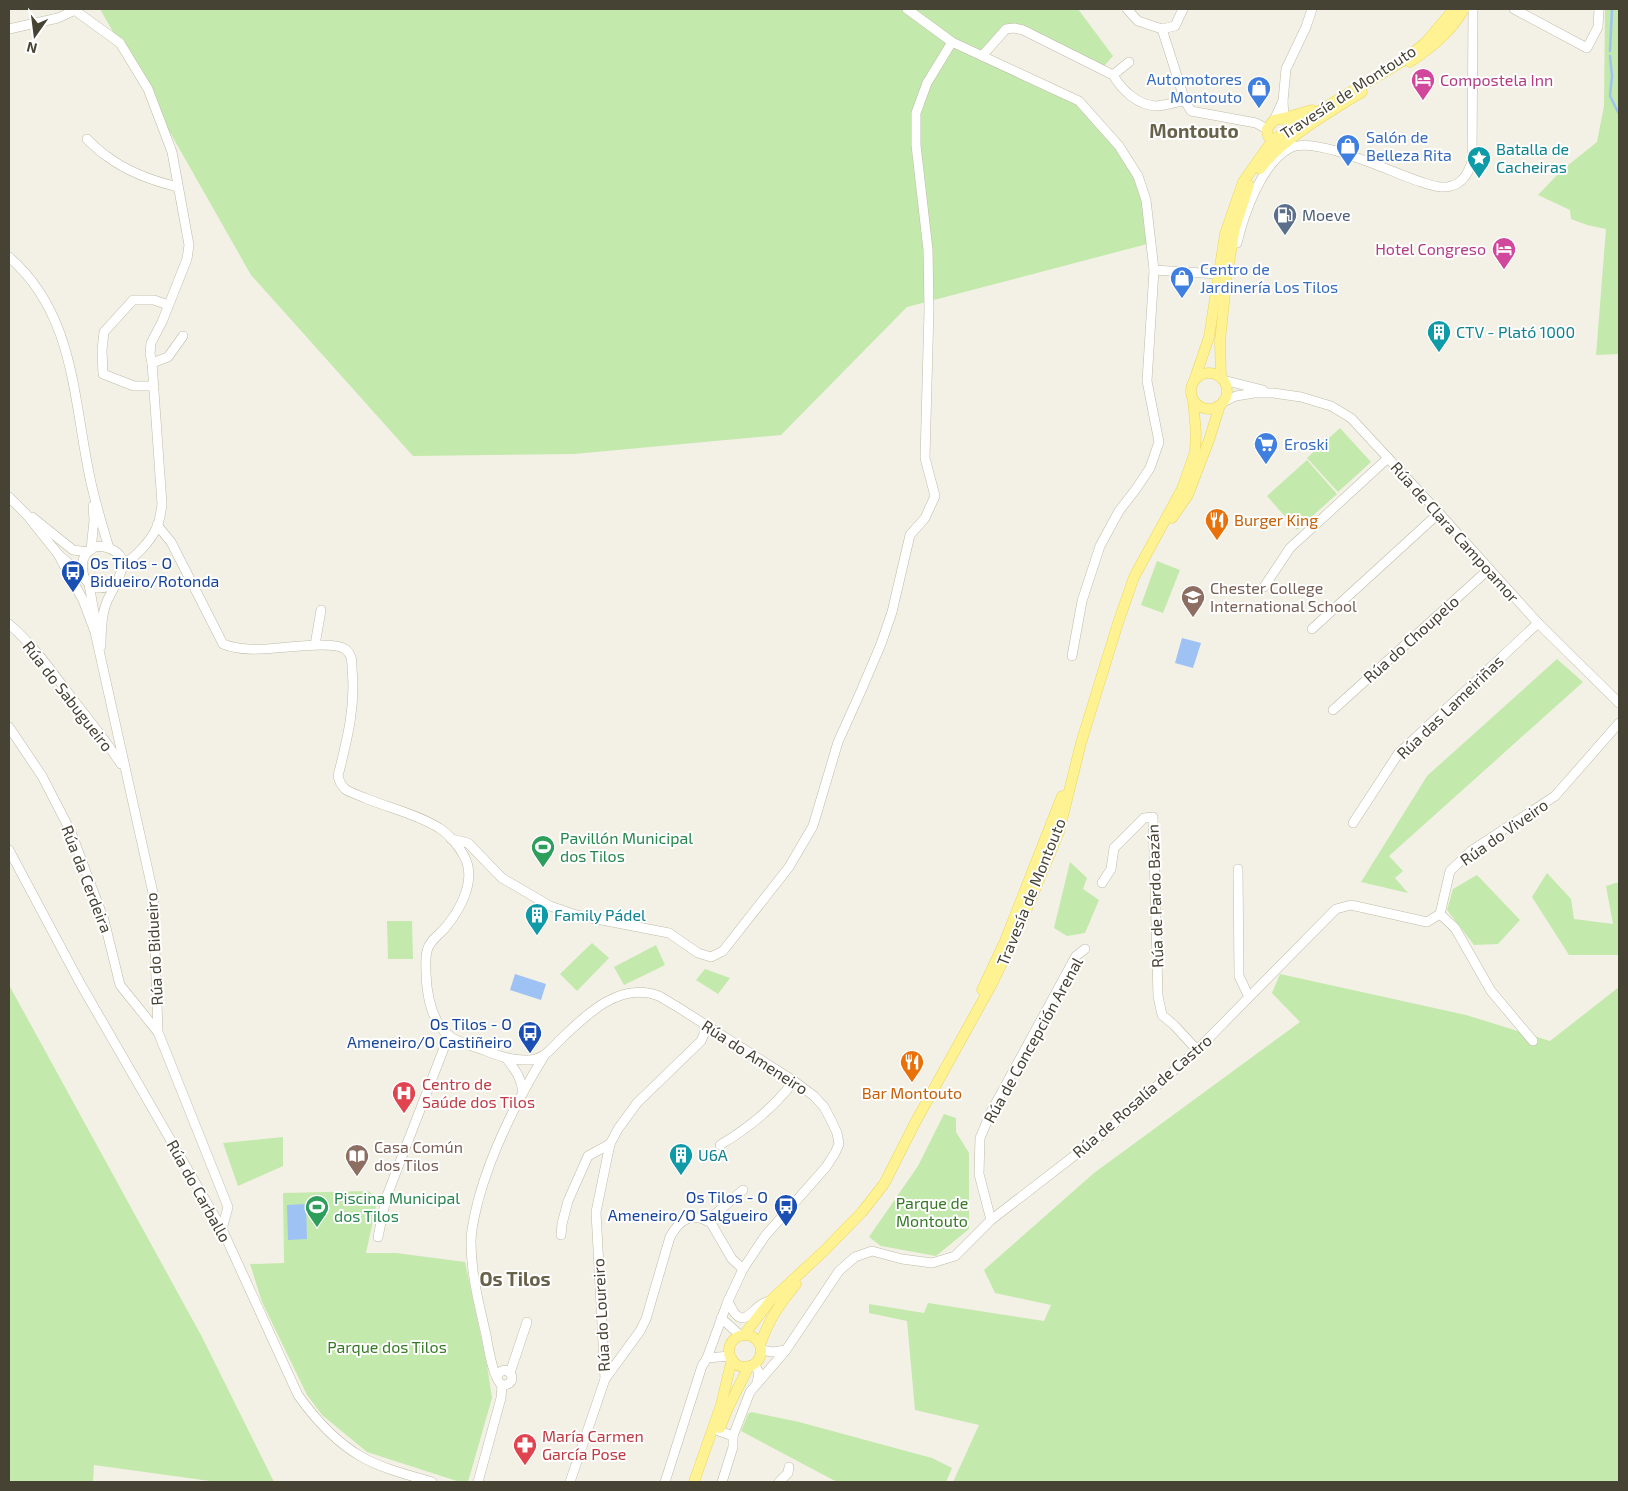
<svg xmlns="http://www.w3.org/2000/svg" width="1628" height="1491" font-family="'Exo 2',sans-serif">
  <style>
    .green { fill: #c3e9ac }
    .water { fill: #9ec2f3 }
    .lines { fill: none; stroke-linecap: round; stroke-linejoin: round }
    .stream { stroke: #9ec2f3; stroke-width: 2.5 }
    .minor-casing { stroke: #bfbba7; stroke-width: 10 }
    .major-casing { stroke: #e8d65e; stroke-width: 11 }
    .minor { stroke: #fff; stroke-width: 9 }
    .major { stroke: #fff292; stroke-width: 10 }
    .labels { text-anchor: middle; stroke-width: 4; stroke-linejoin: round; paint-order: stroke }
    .shop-label { font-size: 16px; fill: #366cbe; stroke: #fff; text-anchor: start }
    .hotel-label { font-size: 16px; fill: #b23c85; stroke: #fff; text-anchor: start }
    .street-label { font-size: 16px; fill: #464234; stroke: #fff }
    .culture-label { font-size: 16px; fill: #0d838f; stroke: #fff; text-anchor: start }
    .service-label { font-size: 16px; fill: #4e5e75; stroke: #fff; text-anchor: start }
    .food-label { font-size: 16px; fill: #c56008; stroke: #fff; text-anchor: start }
    .transit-label { font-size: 16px; fill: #164399; stroke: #fff; text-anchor: end }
    .education-label { font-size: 16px; fill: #785e54; stroke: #fff; text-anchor: start }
    .leisure-label { font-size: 16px; fill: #27864d; stroke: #fff; text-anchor: start }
    .health-label { font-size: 16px; fill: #be3a42; stroke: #fff; text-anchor: start }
    .park-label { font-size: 16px; fill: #377926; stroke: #fff }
    .quarter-label { font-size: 19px; font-weight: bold; fill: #69624b; stroke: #fff }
  </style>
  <rect width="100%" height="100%" fill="#f3f1e5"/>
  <g class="green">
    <path d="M100,9h978l35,47 -9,10 -80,-40 -19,1 -24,23v9l98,46 39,45 18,29 6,16 9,48 -244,64 -126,128 -207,19 -161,2 -162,-181z"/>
    <path d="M1605,9h14v345l-23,1 10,-126 -19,-4 -16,-6 -1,-9 -32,-15 24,-25 35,-28 7,-36z"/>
    <path d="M1340,428l31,34 -33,30 -31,-34z"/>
    <path d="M1307,460l30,34 -40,36 -30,-34z"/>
    <path d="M1157,561l23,9 -17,43 -22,-8z"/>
    <path d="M1557,659l26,23 -194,174 14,15 -8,7 13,15 -47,-11 66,-106z"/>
    <path d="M1070,862l17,16 -4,11 16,11 -14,33 -18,3 -13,-8z"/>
    <path d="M1547,873l24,26 3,20 39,5 -7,-38 13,-4v73h-50l-37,-58z"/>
    <path d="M1477,875l43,45 -22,24 -24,1 -27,-35 6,-21z"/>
    <path d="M387,921h25l1,38h-25z"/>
    <path d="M592,943l17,15 -32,33 -17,-17z"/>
    <path d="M656,945l9,20 -41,20 -10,-18z"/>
    <path d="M705,969l25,9 -12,16 -22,-14z"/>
    <path d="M1280,974l186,41 84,26 69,-54v495h-666l26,-57 -64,-15 -8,-89 -38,-8v-9l55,9 4,-10 116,18 7,-16 -56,-12 -11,-23 110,-97 206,-151 -28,-29z"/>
    <path d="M9,985l193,352 72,145h-57l-123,-17 -1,17h-84z"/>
    <path d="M944,1114l12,4v14l13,21v76l-33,27 -55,-10 -12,-9 49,-71z"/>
    <path d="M283,1137v29l-45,20 -15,-43z"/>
    <path d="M368,1191l10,7 -12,55h30l69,9 22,103 5,33 -24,84h-8l-93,-30 -45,-37 -15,-20 -45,-93 -12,-38 34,-1 -1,-70z"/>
    <path d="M751,1412l48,10 133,36 20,10 -6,14h-109l-96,-51 7,-17z"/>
  </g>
  <g class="water">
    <path d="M1182,638l19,5 -8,25 -18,-5z"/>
    <path d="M515,974l31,10 -5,16 -31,-10z"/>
    <path d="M306,1204l1,35 -19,1 -1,-35z"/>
  </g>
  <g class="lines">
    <g class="stream">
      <path d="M1610,51l2,-42"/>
      <path d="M1610,56l2,20 -2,20 9,18"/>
    </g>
    <g class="minor-casing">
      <g id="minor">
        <path d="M73,9l47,34 28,46 24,63 17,93 -2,14 -25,63 -11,21 -1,11 2,9 10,141c-1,7 -2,16 -5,23 -7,16 -22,29 -35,40"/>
        <path d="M907,9l45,33 127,59 40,45 19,30 8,24 8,70 -7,111 12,61 -9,26 -14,21 -17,22 -19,35 -18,55 -10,55"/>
        <path d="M1127,9l11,12 24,8 23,72 6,10 65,12 11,6"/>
        <path d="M1514,9l73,39 11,-21 1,-18"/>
        <path d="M9,29l49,-11 17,-8"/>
        <path d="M1162,29l13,-3 8,-17"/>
        <path d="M982,56l24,-27 8,-1 9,2 90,45c9,15 25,31 44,31 9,-1 19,-4 28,-5"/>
        <path d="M1113,75l16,-13"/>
        <path d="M1283,101l3,-32 20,-42 6,-18"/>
        <path d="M1274,120l9,-19 1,17"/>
        <path d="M87,139c6,6 13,13 21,18 20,15 45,24 70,30"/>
        <path d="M1237,243c7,-29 25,-81 53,-95 25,-13 103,25 131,34 10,3 20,7 30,4 12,-3 18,-14 21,-25l1,-152"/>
        <path d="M9,257c66,57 64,142 81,221 5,24 12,47 19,70"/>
        <path d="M1154,270l64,4"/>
        <path d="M152,363l16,-6 15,-21"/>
        <path d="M1223,380l40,10"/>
        <path d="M154,386h-20l-31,-12 -1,-24 2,-18 29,-32h21l14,5"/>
        <path d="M1223,402l13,-6 18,-3h19l28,4 30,9 20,12 88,95 99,110 81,80"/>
        <path d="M9,497l17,17 32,40 25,22"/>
        <path d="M32,517l41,33 15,2"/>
        <path d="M157,525l14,17 52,102c20,8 44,5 65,3 12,-1 47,-5 57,2 7,5 7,12 7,20 4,37 -5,71 -14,107 1,5 3,9 7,13 5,4 14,6 20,9 24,10 52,16 74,30 9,5 20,18 25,28 13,23 -3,53 -19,72 -6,7 -16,13 -18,23 -2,8 -1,16 -1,23 1,22 5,47 23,62 10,7 24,10 35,14 14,6 28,11 44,10 15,0 23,-11 33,-21 26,-25 59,-58 98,-43 6,3 11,7 17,10l118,75 20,15 10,11 7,13 6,13 2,11 -4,9 -9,14 -61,69 -22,33 -15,32 -21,57 -5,8 -37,116"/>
        <path d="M91,550l3,-30 -1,-14"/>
        <path d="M58,554l25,46 12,32 58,261 5,139 70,175 -6,22"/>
        <path d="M89,584l6,34v9"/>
        <path d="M1264,587l26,-39 98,-90"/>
        <path d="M9,624c22,19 39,42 56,65 19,25 39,49 56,75"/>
        <path d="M1312,629l127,-116"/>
        <path d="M315,645l6,-35"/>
        <path d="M101,646c0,-13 0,-29 5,-42 5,-16 33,-46 2,-56 -37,-13 -33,59 7,35"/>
        <path d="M1333,710l156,-141"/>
        <path d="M9,727l33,49 29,56 33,88 16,65 37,46"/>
        <path d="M1353,823l45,-69 140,-131"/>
        <path d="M451,839l17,4 34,35 48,28 26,9 93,18 29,20 13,4 12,-6 66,-84 24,-41 25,-84 23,-51 20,-47 11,-32 18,-77 15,-17 10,-22 -10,-38 4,-148 -1,-60 -12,-105v-32l11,-30 25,-41"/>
        <path d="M9,850l71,133 142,246 76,166c17,24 39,48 64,62 21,12 47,18 70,25"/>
        <path d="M1238,869l1,107 10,21"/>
        <path d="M1102,883l9,-14 3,-21 30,-30 9,-1 5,179 4,19 12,10 23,25"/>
        <path d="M1440,914l15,14 36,63 42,50"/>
        <path d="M507,1059c8,11 14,18 16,33"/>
        <path d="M720,1145c27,-16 55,-39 74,-64"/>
        <path d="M991,1220l-12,-46 1,-36 11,-26 85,-156 9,-7"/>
        <path d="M561,1235l1,-11 6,-23 20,-45 22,-12"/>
        <path d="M378,1237l8,-39 63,-163"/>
        <path d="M743,1269l-11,-10 -21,-36 2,-7 30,-26"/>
        <path d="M728,1301c16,37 24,2 42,0"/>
        <path d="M721,1318l20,18"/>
        <path d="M761,1350l12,2 13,-2"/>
        <path d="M707,1358l23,-2"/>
        <path d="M752,1365l4,2 3,6 -2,10"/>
        <path d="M510,1373l17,-51"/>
        <path d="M497,1376c10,-17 25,9 5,9"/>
        <path d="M605,1379l35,-48 6,-12 24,-82c9,-17 22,-26 41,-14"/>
        <path d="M719,1431l14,5v11l-11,35"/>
        <path d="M733,1436l17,-44 36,-42 53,-79 16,-14 17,-6 30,8 30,4 23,-7 36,-36 114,-88 92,-82 139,-141 15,-4 76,17 13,-8 10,-43 21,-20 84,-55 64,-73"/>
        <path d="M478,1482l23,-84 1,-13c-9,-6 -14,-39 -16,-50 -7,-31 -15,-61 -15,-93 0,-14 4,-28 7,-41 14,-52 38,-99 66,-145"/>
        <path d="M570,1482l35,-103 -9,-167 14,-68 8,-15 19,-26 64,-62 3,-7v-10"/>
        <path d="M779,1482l9,-9 1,-6"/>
      </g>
    </g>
    <g class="major-casing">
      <g id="major">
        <path d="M1410,62c22,-15 41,-30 54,-53"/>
        <path d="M1284,118l28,-8"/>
        <path d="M1277,144l-9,-8 -1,-7 7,-9 10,-2 11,13"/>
        <path d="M1260,169c21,-29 71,-58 102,-77"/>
        <circle cx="1209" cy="391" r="18"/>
        <path d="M1221,378l-1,-37 7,-67 8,-46 14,-43"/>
        <path d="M1194,381l15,-44 16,-103 18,-52 29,-41 20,-14 111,-66 23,-19 28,-33"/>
        <path d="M1172,518l16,-23 21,-55 11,-35"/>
        <path d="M982,990l23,-49 57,-145"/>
        <path d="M744,1335l26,-34 54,-50 38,-39 22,-28 32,-63 77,-139 31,-66 35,-84 22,-89 37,-120 16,-46 48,-88 13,-37 1,-19 -3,-34"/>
        <circle cx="745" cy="1351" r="16"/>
        <path d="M760,1345c9,-26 19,-40 36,-61"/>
        <path d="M720,1428l8,-20 21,-42"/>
        <path d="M694,1482l27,-77 11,-46"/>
      </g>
    </g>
    <use href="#minor" class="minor"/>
    <use href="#major" class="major"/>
  </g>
  <defs>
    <g id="hotel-pin" transform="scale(1.25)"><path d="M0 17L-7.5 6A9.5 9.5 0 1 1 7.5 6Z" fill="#d1479c" stroke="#fff"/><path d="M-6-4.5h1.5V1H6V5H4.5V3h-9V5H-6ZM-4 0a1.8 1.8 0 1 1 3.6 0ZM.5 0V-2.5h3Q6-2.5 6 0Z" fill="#fff"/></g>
    <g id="shop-pin" transform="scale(1.25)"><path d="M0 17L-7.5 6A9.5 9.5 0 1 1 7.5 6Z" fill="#3f7fe0" stroke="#fff"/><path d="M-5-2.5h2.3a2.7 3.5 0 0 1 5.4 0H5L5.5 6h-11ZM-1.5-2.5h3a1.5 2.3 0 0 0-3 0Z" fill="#fff"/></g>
    <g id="sight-pin" transform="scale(1.25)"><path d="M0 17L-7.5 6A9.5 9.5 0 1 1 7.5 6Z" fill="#0f9aa8" stroke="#fff"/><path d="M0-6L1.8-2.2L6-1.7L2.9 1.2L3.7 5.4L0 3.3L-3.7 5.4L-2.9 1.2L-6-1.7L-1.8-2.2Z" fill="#fff"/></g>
    <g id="fuel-pin" transform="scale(1.25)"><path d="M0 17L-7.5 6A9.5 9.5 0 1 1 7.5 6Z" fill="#5c6f8a" stroke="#fff"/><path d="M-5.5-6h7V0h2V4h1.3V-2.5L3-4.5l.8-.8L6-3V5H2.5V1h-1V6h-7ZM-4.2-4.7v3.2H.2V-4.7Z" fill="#fff"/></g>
    <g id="building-pin" transform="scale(1.25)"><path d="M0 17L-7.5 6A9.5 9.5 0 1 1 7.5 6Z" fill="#0f9aa8" stroke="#fff"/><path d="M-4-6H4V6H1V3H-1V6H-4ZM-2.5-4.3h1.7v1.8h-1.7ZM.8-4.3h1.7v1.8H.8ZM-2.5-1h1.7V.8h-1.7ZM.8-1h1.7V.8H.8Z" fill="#fff"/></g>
    <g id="supermarket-pin" transform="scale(1.25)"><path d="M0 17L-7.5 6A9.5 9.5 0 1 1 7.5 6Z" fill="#3f7fe0" stroke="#fff"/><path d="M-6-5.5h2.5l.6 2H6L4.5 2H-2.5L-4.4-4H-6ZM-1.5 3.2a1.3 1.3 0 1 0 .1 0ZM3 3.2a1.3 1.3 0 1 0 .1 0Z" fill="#fff"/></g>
    <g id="restaurant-pin" transform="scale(1.25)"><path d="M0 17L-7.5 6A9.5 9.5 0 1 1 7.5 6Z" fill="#e8710a" stroke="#fff"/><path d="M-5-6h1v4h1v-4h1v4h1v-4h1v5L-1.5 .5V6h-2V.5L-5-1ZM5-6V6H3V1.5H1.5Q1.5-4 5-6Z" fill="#fff"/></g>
    <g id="bus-pin" transform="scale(1.25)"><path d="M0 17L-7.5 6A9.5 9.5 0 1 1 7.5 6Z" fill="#1a4fb4" stroke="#fff"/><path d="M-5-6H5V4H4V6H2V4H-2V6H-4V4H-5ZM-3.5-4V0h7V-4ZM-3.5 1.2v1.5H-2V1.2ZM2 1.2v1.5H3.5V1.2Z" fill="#fff"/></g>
    <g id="school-pin" transform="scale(1.25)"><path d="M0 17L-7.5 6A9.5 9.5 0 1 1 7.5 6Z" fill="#8d6e63" stroke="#fff"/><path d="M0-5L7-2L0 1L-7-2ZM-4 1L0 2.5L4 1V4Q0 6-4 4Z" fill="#fff"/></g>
    <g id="stadium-pin" transform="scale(1.25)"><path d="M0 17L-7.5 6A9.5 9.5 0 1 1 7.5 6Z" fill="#2e9e5b" stroke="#fff"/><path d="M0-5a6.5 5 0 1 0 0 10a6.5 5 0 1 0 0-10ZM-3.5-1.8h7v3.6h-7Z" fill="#fff"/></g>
    <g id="hospital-pin" transform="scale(1.25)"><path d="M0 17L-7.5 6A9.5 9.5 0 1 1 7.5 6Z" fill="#e0444e" stroke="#fff"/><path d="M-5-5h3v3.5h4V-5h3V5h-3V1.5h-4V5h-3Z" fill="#fff"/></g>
    <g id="library-pin" transform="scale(1.25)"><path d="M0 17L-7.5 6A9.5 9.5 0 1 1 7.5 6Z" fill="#8d6e63" stroke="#fff"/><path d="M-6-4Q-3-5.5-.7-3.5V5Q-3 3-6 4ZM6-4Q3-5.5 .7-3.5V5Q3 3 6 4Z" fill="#fff"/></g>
    <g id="pharmacy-pin" transform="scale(1.25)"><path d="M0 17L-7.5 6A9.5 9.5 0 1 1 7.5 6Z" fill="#e0444e" stroke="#fff"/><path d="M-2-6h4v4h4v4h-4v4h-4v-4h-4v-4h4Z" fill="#fff"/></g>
  </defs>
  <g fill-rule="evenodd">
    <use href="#hotel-pin" x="1423" y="80"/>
    <use href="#shop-pin" x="1259" y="88"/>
    <use href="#shop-pin" x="1348" y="146"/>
    <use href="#sight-pin" x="1479" y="158"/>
    <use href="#fuel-pin" x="1285" y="215"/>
    <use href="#hotel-pin" x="1504" y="249"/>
    <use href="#shop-pin" x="1182" y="278"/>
    <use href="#building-pin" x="1439" y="332"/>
    <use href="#supermarket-pin" x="1266" y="444"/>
    <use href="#restaurant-pin" x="1217" y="520"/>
    <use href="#bus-pin" x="73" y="572"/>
    <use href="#school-pin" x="1193" y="597"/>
    <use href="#stadium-pin" x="543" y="847"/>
    <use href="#building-pin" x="537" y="915"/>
    <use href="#bus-pin" x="530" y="1033"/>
    <use href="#restaurant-pin" x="912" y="1062"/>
    <use href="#hospital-pin" x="404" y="1093"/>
    <use href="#building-pin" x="681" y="1155"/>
    <use href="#library-pin" x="357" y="1156"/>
    <use href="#bus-pin" x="786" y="1206"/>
    <use href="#stadium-pin" x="317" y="1207"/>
    <use href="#pharmacy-pin" x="525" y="1445"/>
  </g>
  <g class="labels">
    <g class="shop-label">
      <text x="1242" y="85" text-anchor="end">Automotores<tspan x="1242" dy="18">Montouto</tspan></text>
      <text x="1366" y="143">Salón de<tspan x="1366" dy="18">Belleza Rita</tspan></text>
      <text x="1200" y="275">Centro de<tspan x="1200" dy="18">Jardinería Los Tilos</tspan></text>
      <text x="1284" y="450">Eroski</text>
    </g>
    <g class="hotel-label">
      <text x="1440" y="86">Compostela Inn</text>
      <text x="1486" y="255" text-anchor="end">Hotel Congreso</text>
    </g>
    <g class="street-label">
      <text transform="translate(1348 92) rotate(-33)" y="6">Travesía de Montouto</text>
      <text transform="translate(1455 532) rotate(48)" y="6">Rúa de Clara Campoamor</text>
      <text transform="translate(1411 639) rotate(-42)" y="6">Rúa do Choupelo</text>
      <text transform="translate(68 696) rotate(52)" y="6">Rúa do Sabugueiro</text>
      <text transform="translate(1450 707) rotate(-44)" y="6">Rúa das Lameiriñas</text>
      <text transform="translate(1504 832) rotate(-35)" y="6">Rúa do Viveiro</text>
      <text transform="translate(87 879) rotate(69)" y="6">Rúa da Cerdeira</text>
      <text transform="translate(1031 892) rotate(-68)" y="6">Travesía de Montouto</text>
      <text transform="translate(1155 896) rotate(-92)" y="6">Rúa de Pardo Bazán</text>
      <text transform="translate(154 949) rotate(-93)" y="6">Rúa do Bidueiro</text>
      <text transform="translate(1033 1040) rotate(-61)" y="6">Rúa de Concepción Arenal</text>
      <text transform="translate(755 1057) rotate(33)" y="6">Rúa do Ameneiro</text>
      <text transform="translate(1142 1096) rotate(-41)" y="6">Rúa de Rosalía de Castro</text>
      <text transform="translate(199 1191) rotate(61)" y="6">Rúa do Carballo</text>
      <text transform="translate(601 1315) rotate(-93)" y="6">Rúa do Loureiro</text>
    </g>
    <g class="culture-label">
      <text x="1496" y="155">Batalla de<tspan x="1496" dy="18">Cacheiras</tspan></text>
      <text x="1456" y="338">CTV - Plató 1000</text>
      <text x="554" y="921">Family Pádel</text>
      <text x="698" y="1161">U6A</text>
    </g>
    <g class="service-label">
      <text x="1302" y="221">Moeve</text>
    </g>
    <g class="food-label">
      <text x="1234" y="526">Burger King</text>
      <text x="912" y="1099" text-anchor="middle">Bar Montouto</text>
    </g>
    <g class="transit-label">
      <text x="90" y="569" text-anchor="start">Os Tilos - O<tspan x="90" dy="18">Bidueiro/Rotonda</tspan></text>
      <text x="512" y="1030">Os Tilos - O<tspan x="512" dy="18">Ameneiro/O Castiñeiro</tspan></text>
      <text x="768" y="1203">Os Tilos - O<tspan x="768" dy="18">Ameneiro/O Salgueiro</tspan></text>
    </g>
    <g class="education-label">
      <text x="1210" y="594">Chester College<tspan x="1210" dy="18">International School</tspan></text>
      <text x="374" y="1153">Casa Común<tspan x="374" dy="18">dos Tilos</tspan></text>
    </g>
    <g class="leisure-label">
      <text x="560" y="844">Pavillón Municipal<tspan x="560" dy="18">dos Tilos</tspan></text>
      <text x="334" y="1204">Piscina Municipal<tspan x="334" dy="18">dos Tilos</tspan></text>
    </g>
    <g class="health-label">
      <text x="422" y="1090">Centro de<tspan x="422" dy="18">Saúde dos Tilos</tspan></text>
      <text x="542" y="1442">María Carmen<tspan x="542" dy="18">García Pose</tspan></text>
    </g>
    <g class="park-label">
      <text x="932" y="1209">Parque de<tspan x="932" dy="18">Montouto</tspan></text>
      <text x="387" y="1353">Parque dos Tilos</text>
    </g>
    <g class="quarter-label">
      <text x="1194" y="138">Montouto</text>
      <text x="515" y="1286">Os Tilos</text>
    </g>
  </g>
  <rect width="1628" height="1491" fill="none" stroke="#464234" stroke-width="20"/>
  <g transform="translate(35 35) rotate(194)" stroke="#ffffff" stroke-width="4" paint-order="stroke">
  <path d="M0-4L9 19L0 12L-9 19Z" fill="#464234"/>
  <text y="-8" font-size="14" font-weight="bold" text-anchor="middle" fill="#464234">N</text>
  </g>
</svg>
